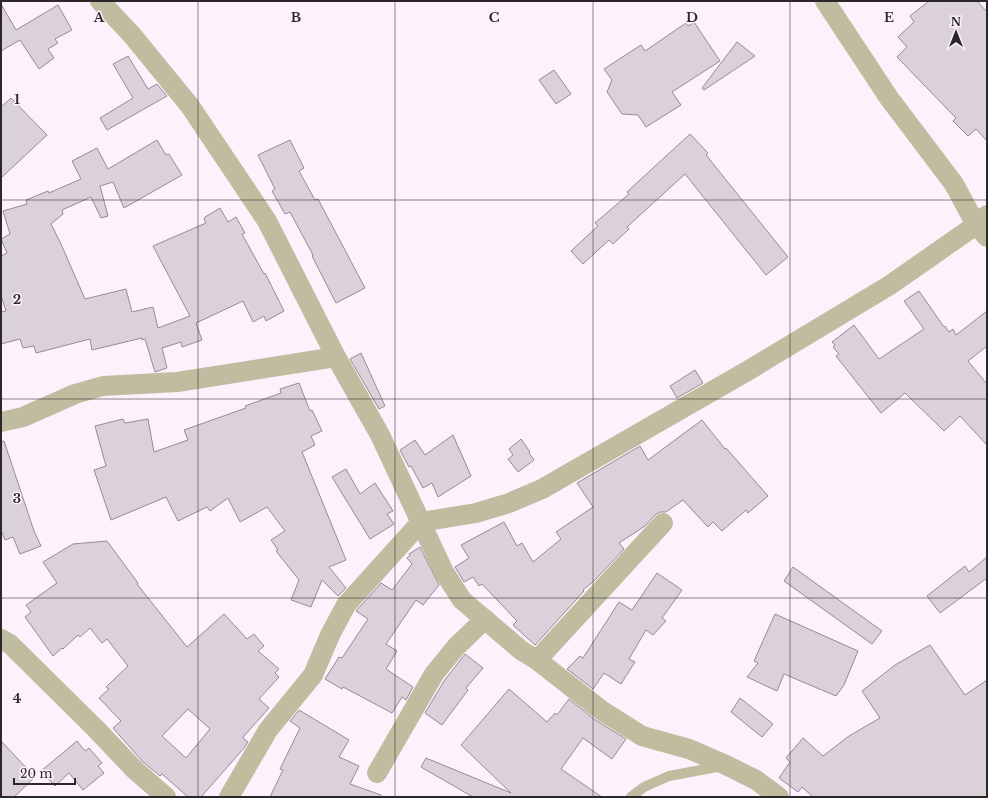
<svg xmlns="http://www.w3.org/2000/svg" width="988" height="798" font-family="'Libre Baskerville',serif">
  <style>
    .building { fill: #dbd1da; stroke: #958c93; fill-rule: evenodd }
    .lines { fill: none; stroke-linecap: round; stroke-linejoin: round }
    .lane { stroke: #bfbc9f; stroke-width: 10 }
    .street { stroke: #bfbc9f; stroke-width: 20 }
    .grid { fill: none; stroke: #2b282b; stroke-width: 1; stroke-opacity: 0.55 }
    .grid-label { font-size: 13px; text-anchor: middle; font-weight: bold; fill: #2b282b; stroke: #fdf2fb; stroke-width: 3; stroke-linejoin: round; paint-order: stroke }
  </style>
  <rect width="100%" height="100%" fill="#fdf2fb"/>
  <g class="building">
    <path d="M929,1h48l10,11v129l-11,-12 -8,7 -15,-15 3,-3 -59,-61 10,-10 -9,-10 16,-15 -4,-6z"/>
    <path d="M1,4l15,26 42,-25 14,25 -17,9 3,4 -10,6 6,9 -15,11 -19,-29 -19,11z"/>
    <path d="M694,22l26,39 -48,31 9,13 -35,22 -8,-12 -16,-1 -15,-22 5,-12 -8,-11 37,-24 4,6 41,-28 2,3z"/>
    <path d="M737,42l18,14 -51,34 -2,-2z"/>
    <path d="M128,56l20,33 9,-5 10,12 -60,34 -7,-12 33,-20 -20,-34z"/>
    <path d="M554,70l17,24 -15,10 -17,-24z"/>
    <path d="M11,98l36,37 -46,43v-71z"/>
    <path d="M690,134l18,19 -2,2 82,102 -22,18 -81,-101 -58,53 2,2 -16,15 -4,-4 -26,24 -12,-13 27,-25 -3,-3 34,-29 -2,-2z"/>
    <path d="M157,140l9,15 3,-1 13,21 -58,33 -11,-26 -13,4 8,30 -7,2 -10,-21 -29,13 1,4 -12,10 10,20 24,55 41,-10 6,23 21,-5 5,21 32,-12 -37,-70 53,-23 -2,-4 1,-2 15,-9 8,14 8,-5 9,16 -3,1 22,40 1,-1 19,38 -18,10 -2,-5 -11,6 -10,-21 -47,22 6,17 -20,7 -1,-5 -19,6 5,20 -12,4 -10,-33 -3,1v-2l-50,12 -2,-11 -54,14 -2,-7 -11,2 -3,-9 -19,5v-32l5,-1 -5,-16v-39l6,-3 -6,-14 9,-5 -7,-23 24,-7 -1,-4 22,-9 1,2 32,-14 -9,-18 25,-13 11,21z"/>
    <path d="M290,140l14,28 -5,3 16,29 3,-1 47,89 -29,15 -24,-47 1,-1 -23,-43 -5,2 -13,-23 3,-2 -17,-34z"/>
    <path d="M919,291l25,36 1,-1 4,6 4,-3 3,6 31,-24v35l-19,15 19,23v61l-27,-29 -16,15 -39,-38 -24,20 -45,-57 3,-2 -6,-7 2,-2 -3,-3 22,-17 25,34 45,-30 -20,-28z"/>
    <path d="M361,353l24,53 -6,3 -29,-50z"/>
    <path d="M695,370l8,13 -26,15 -7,-12z"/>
    <path d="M299,383l11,28 2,-1 10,21 -11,5 4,9 -13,7 44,108 -17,7 17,21 -8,8 -16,-16 -11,27 -20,-7 8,-20 -23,-29 2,-1 -7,-10 14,-9 -18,-24 -27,15 -12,-24 -18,13 -3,-4 -29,14 -12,-24 -55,23 -17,-50 12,-4 -11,-40 28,-7 2,4 23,-4 6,33 34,-12 -4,-10 62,-22 -1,-2 36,-13 -1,-4z"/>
    <path d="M702,420l23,29 1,-1 42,48 -20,17 -2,-3 -24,21 -9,-9 -5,5 -25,-27 -17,12h-6l-5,3 -10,11 -26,17 5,6 -30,32 -11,9 1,1 -49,54 -22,-20 4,-4 -35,-37 -3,2 -6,-9 -9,5 -9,-15 14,-9 -8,-13 43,-23 13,24 5,-3 11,19 28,-23 -5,-7 37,-25 -16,-24 63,-37 8,14z"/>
    <path d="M453,435l18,41 -33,21 -6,-14 -9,5 -12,-22 -2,1 -9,-17 15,-10 10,15z"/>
    <path d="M521,439l9,13 -1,1 5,7 -16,12 -10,-13 5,-4 -4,-6z"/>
    <path d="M4,441l30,90 7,15 -21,8 -7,-17 -8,3 -4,-10v-88z"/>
    <path d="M346,469l14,25 15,-11 18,28 -6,3 7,10 -24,15 -38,-62z"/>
    <path d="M107,541l31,42 -1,1 50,63 37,-33 23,25 7,-5 10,12 -6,5 21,18 -4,4 4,4 -20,22 10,9 -25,28 -1,2 5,4 -4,6 -43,49h-13l-26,-23 -2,2 -17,-14 -30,-34 8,-7 -22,-23 10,-9 -3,-2 22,-21 -21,-27 -5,4 -12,-15 -10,9 -2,-2 -15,14 -1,-1 -9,8 -28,-39 6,-5 -5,-7 31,-22 -14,-21 30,-18zM188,709l22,20 -24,29 -24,-22z"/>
    <path d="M420,547l19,38 -16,20 -7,-5 -30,44 11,7 -11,18 27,18 -7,13 -4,-3 -10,16 -49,-26 -1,2 -17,-10 14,-22 3,1 26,-39 -12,-8 25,-28 11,7 20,-26 -5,-6 3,-3 -1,-1z"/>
    <path d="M987,557v21l-47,35 -13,-17 38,-30 4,6z"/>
    <path d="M793,567l89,64 -10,13 -88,-63z"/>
    <path d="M657,573l25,17 -20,28 4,3 -13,14 -7,-5 -17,29 6,3 -14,22 -17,-11 -11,16 -26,-20 13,-13 3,2 36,-56 13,8z"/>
    <path d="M775,614l83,37 -14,34 -8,11 -52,-22 -7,17 -30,-14 11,-14 -4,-2z"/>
    <path d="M930,645l35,50 22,-15v117h-174l-11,-10 -4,5 -19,-14 11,-16 -4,-4 17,-20 20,18 26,-20 31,-18 -18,-27 33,-26z"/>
    <path d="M465,654l18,14 -17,20 2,2 -26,35 -17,-12 19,-32z"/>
    <path d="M509,689l38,33 8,-9 2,2 12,-16 25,20 32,20 -14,20 -29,-21 -22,31 41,28h-129l-52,-30 5,-9 85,35 -50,-48z"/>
    <path d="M740,698l33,26 -11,13 -31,-25z"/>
    <path d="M299,710l50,30 -10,17 20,9 -9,18 31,11v2h-111l13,-27 -3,-1 20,-41 -10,-7z"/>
    <path d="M1,741l34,36 -21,20h-13z"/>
    <path d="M77,741l8,10 4,-3 13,15 -4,3 6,7 -21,17 -14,-17 -14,13 -14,-15z"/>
  </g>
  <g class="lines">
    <path class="lane" d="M631,797l13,-10 25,-11 53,-10"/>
    <g class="street">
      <path d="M100,1l32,34 58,71 77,115 69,136 44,78 64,137 18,28 60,51 15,9 64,50 41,26 47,13 37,16 30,15 23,17"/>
      <path d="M825,1l64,97 65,86 22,41 11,12"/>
      <path d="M1,422l22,-5 52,-23 28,-8 74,-4 159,-25"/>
      <path d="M1,639l9,5 85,84 40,42 31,27"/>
      <path d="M537,660l126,-137"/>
      <path d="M377,773l57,-99 22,-27 29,-28"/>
      <path d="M229,797l39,-67 45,-55 17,-40 16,-30 75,-83 55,-9 33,-10 33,-14 207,-119 141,-85 86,-60 11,-10"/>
    </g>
  </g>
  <path class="grid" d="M198,1v796M395,1v796M593,1v796M790,1v796M1,200h986M1,399h986M1,598h986"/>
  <g class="grid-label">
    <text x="99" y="22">A</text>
    <text x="296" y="22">B</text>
    <text x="494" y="22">C</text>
    <text x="692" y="22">D</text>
    <text x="889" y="22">E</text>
    <text x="17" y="104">1</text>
    <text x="17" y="304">2</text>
    <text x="17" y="503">3</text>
    <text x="17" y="703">4</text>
  </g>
  <rect width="988" height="798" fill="none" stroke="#2b282b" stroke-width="4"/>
  <g transform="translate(956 32)" stroke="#fdf2fb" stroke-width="3" paint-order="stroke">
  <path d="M0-3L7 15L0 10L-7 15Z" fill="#2b282b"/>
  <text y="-6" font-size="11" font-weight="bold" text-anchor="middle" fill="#2b282b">N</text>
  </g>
  <path d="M14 778v6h61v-6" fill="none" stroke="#2b282b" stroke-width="2"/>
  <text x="20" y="778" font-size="12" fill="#2b282b" stroke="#fdf2fb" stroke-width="3" paint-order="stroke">20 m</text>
</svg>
